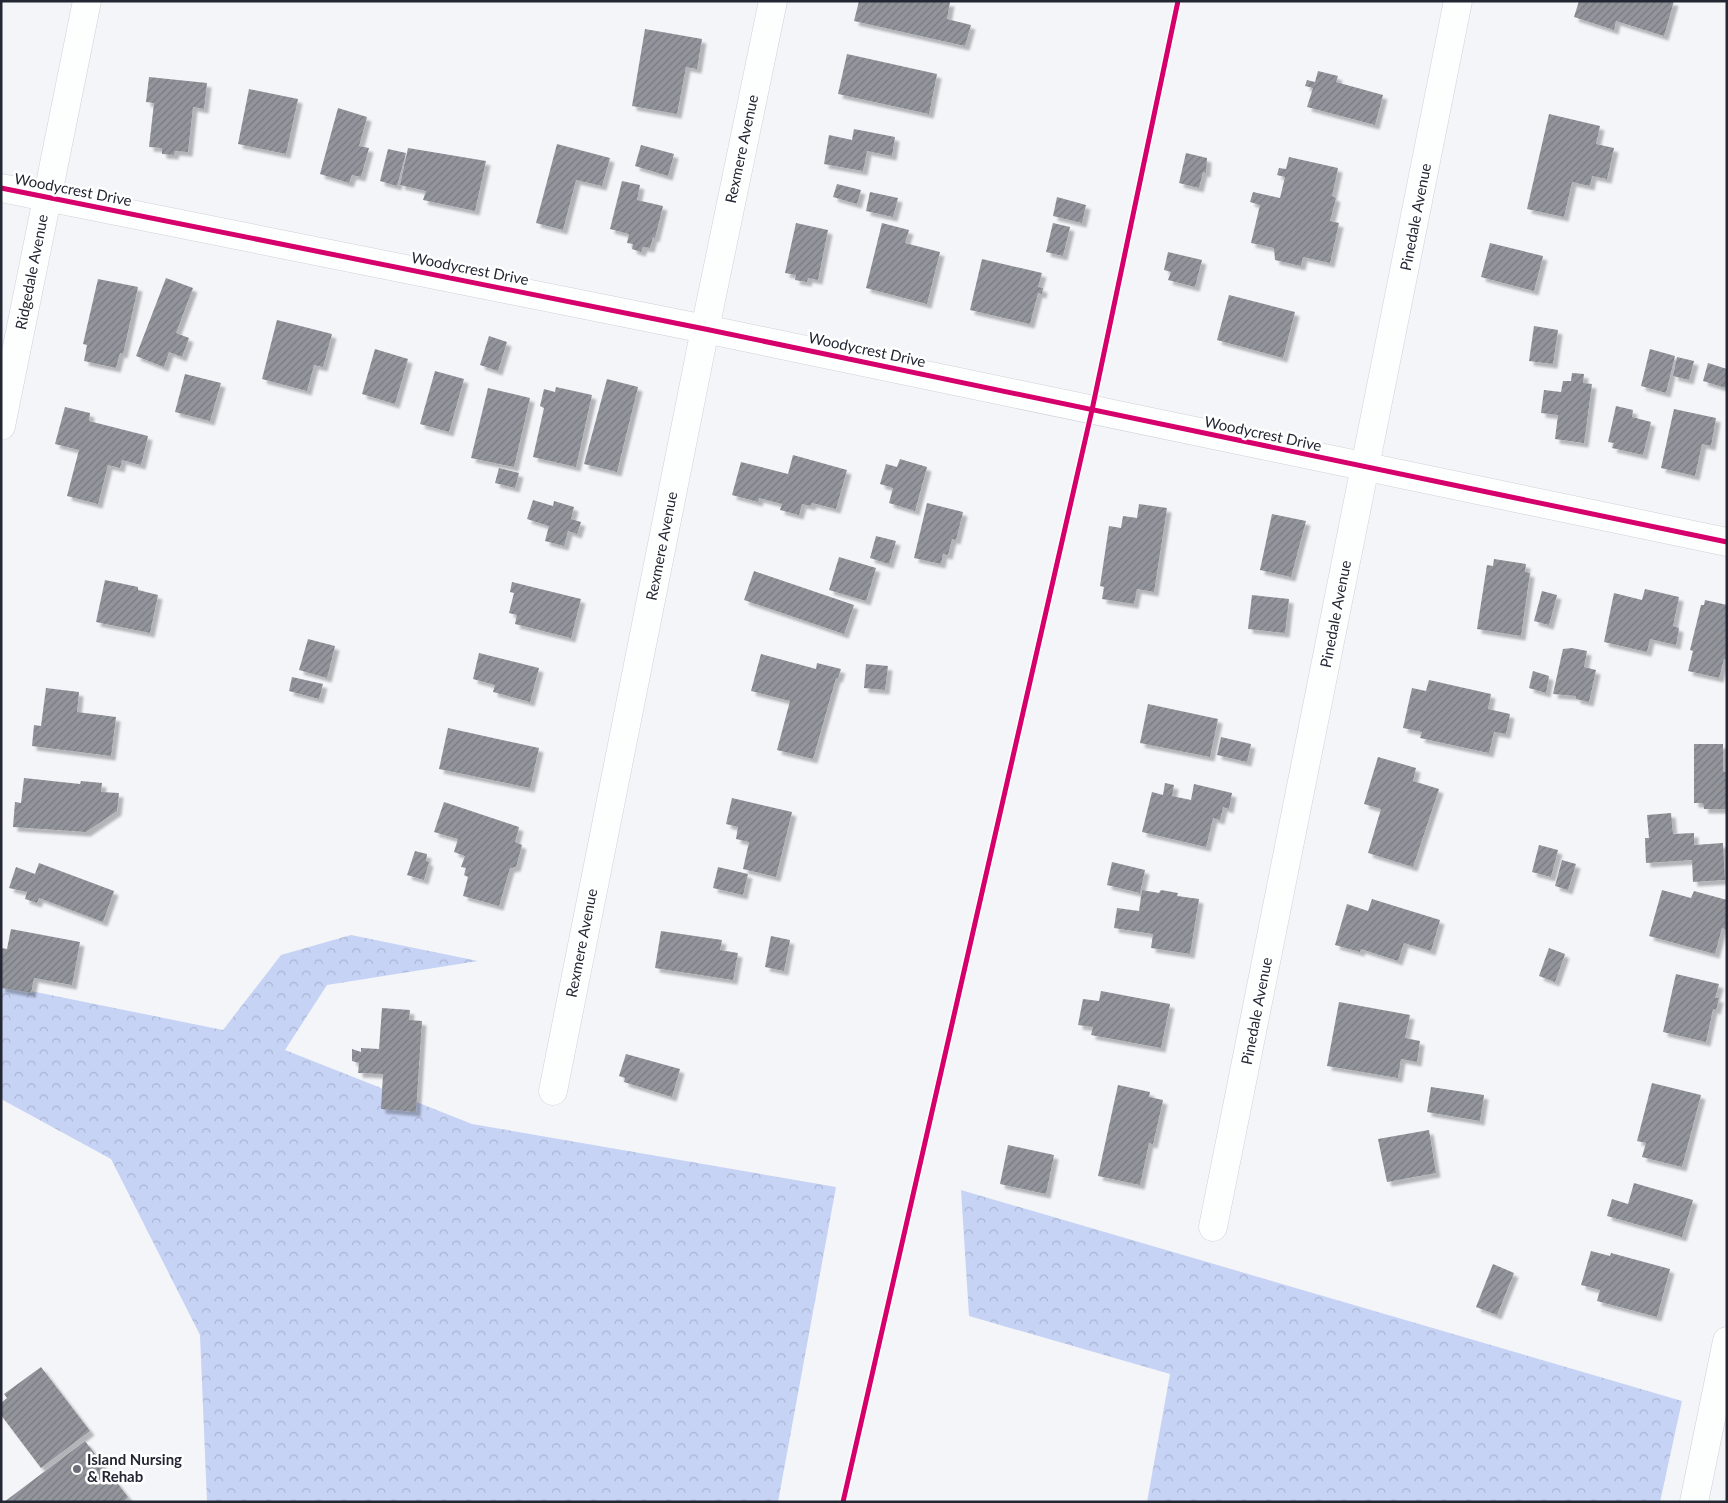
<svg xmlns="http://www.w3.org/2000/svg" width="1728" height="1503" font-family="Lato,sans-serif">
  <style>
    .forest { fill: url(#forest-crowns) }
    .building { fill: url(#building-hatch); filter: url(#shadow) }
    .lines { fill: none; stroke-linecap: round; stroke-linejoin: round }
    .minor-casing { stroke: #ced1d9; stroke-width: 29 }
    .minor { stroke: #fdfefe; stroke-width: 28 }
    .cycleway-casing { stroke: #fff; stroke-width: 8 }
    .cycleway { stroke: #d6006c; stroke-width: 5 }
    .poi-dot { fill: #6c6f78; stroke: #fff; stroke-width: 2 }
    .labels { text-anchor: middle; stroke-width: 5; stroke-linejoin: round; paint-order: stroke }
    .street-label { font-size: 15px; fill: #232733; stroke: #fff }
    .poi-label { font-size: 15px; font-weight: bold; fill: #232733; stroke: #fff; text-anchor: start }
  </style>
  <defs>
    <pattern id="forest-crowns" width="20" height="18" patternUnits="userSpaceOnUse" patternTransform="scale(1.25)"><rect width="20" height="18" fill="#c6d3f5"/><path d="M2 6a3 3 0 1 1 6 0M12 15a3 3 0 1 1 6 0" fill="none" stroke="#aab5d2"/></pattern>
    <pattern id="building-hatch" width="6" height="6" patternUnits="userSpaceOnUse" patternTransform="scale(1.25)"><rect width="6" height="6" fill="#93959c"/><path d="M-1 1l2-2M0 6l6-6M5 7l2-2" fill="none" stroke="#787a80"/></pattern>
    <filter id="shadow"><feDropShadow dx="4.5" dy="4.5" stdDeviation="1" flood-color="#0004"/></filter>
  </defs>
  <rect width="100%" height="100%" fill="#f4f5f9"/>
  <g class="forest">
    <path d="M351,935l127,26 -151,24 -42,65 187,74 364,63 -58,315h-571l-7,-167 -89,-176 -110,-60v-114l222,45 58,-75z"/>
    <path d="M961,1190l721,211 -22,101h-513l23,-128 -201,-58z"/>
  </g>
  <g class="building">
    <path d="M859,1l91,1 -3,17 24,6 -6,21 -111,-25z"/>
    <path d="M1579,1h95l-10,35 -48,-15 -2,9 -40,-13z"/>
    <path d="M645,29l57,10 -5,30 -11,-2 -9,47 -45,-8z"/>
    <path d="M847,54l90,20 -8,40 -91,-20z"/>
    <path d="M1318,71l20,5 -2,6 47,13 -8,30 -68,-18 6,-19 -8,-2 2,-6 8,2z"/>
    <path d="M149,77l58,6 -3,26 -11,-2 -5,45 -13,-1 -1,4 -12,-1v-6l-13,-1 5,-44 -8,-1z"/>
    <path d="M249,89l49,10 -12,55 -48,-10z"/>
    <path d="M338,108l29,9 -8,29 10,2 -8,29 -9,-2 -3,8 -29,-9z"/>
    <path d="M1549,114l51,12 -4,18 18,4 -7,31 -15,-3 -2,10 -18,-4 -8,35 -37,-8z"/>
    <path d="M854,129l41,8 -3,19 -25,-5 -4,20 -39,-7 5,-29 23,5z"/>
    <path d="M557,144l53,14 -8,28 -26,-6 -13,50 -27,-7z"/>
    <path d="M641,145l33,9 -6,22 -33,-10z"/>
    <path d="M408,148l78,13 -11,50 -52,-11 3,-9 -26,-6z"/>
    <path d="M388,149l18,4 -9,33 -17,-5z"/>
    <path d="M1186,153l21,5 -1,15 -3,-1 -4,16 -20,-5z"/>
    <path d="M1289,157l49,11 -6,28 4,2 -6,23 9,2 -9,40 -27,-6 -2,9 -26,-6 -1,-12 -23,-5 9,-38 -10,-3 3,-10 27,6 5,-21 -8,-2 2,-7 7,1z"/>
    <path d="M622,181l18,4 -3,15 26,6 -8,32 -2,-1 -3,11 -7,-1 -2,5 -9,-3 1,-5 -6,-1 2,-9 -19,-5z"/>
    <path d="M837,184l24,6 -4,14 -24,-7z"/>
    <path d="M870,192l28,6 -5,19 -27,-6z"/>
    <path d="M1057,197l29,8 -4,18 -29,-7z"/>
    <path d="M796,223l32,7 -10,50 -10,-2 -1,4 -12,-2 1,-5 -11,-2z"/>
    <path d="M882,223l27,7 -4,13 35,9 -13,52 -61,-16z"/>
    <path d="M1053,223l17,4 -7,29 -17,-4z"/>
    <path d="M1490,243l53,13 -9,35 -53,-14z"/>
    <path d="M1168,252l34,8 -7,27 -27,-7 3,-8 -7,-2z"/>
    <path d="M982,259l60,14 -4,14 5,1 -1,6 -4,-1 -8,31 -60,-14z"/>
    <path d="M166,278l27,10 -17,45 13,5 -7,19 -13,-5 -5,15 -28,-11z"/>
    <path d="M98,279l40,8 -15,67 -3,-1 -4,15 -32,-7 3,-16 -4,-1z"/>
    <path d="M1229,295l66,17 -12,46 -66,-18z"/>
    <path d="M277,320l55,14 -9,33 -9,-2 -7,26 -45,-12z"/>
    <path d="M1534,326l24,4 -5,34 -24,-3z"/>
    <path d="M489,336l18,6 -9,29 -18,-6z"/>
    <path d="M375,349l33,10 -13,45 -33,-10z"/>
    <path d="M1650,349l25,7 -9,37 -25,-7z"/>
    <path d="M1677,357l17,4 -5,19 -16,-4z"/>
    <path d="M1708,363l19,6 -1,19 -23,-7z"/>
    <path d="M435,371l29,8 -15,53 -29,-8z"/>
    <path d="M1572,373l12,1 -1,9 9,1 -8,59 -29,-4 3,-24 -17,-2 3,-23 17,2 2,-11h8z"/>
    <path d="M185,374l36,9 -11,38 -35,-9z"/>
    <path d="M607,379l31,8 -21,85 -33,-8z"/>
    <path d="M556,387l36,8 -16,72 -43,-10 11,-49 -4,-2 4,-17 11,3z"/>
    <path d="M488,388l42,10 -16,69 -43,-9z"/>
    <path d="M1616,406l17,4 -1,7 19,5 -8,33 -31,-7 2,-5 -6,-1z"/>
    <path d="M65,407l25,6 -1,8 59,15 -7,29 -19,-5 -2,8 -12,-3 -10,39 -31,-8 12,-46 -24,-6z"/>
    <path d="M1674,409l42,9 -5,28 -9,-2 -7,32 -34,-8z"/>
    <path d="M793,455l54,15 -11,39 -24,-6 -1,3 -9,-2 -3,11 -19,-5 2,-6 -23,-6 -1,4 -26,-7 9,-33 47,12z"/>
    <path d="M900,459l27,8 -12,44 -26,-8 4,-15 -13,-4 6,-20 11,3z"/>
    <path d="M499,468l20,5 -4,15 -20,-5z"/>
    <path d="M533,500l20,6 1,-5 20,6 -3,12 10,3 -4,12 -9,-3 -4,15 -19,-5 4,-15 -22,-7z"/>
    <path d="M927,503l36,9 -7,28 -4,-1 -4,16 -5,-1 -2,10 -27,-6z"/>
    <path d="M1139,504l28,4 -13,84 -17,-3 -3,15 -32,-5 2,-12 -4,-1 9,-60 12,2 2,-12 14,2z"/>
    <path d="M1272,514l34,7 -15,56 -31,-7z"/>
    <path d="M876,536l20,5 -7,23 -19,-6z"/>
    <path d="M839,557l37,11 -10,33 -37,-11z"/>
    <path d="M1494,559l32,5 -1,8 5,1 -9,63 -44,-7 10,-64 6,1z"/>
    <path d="M754,571l100,34 -10,29 -100,-34z"/>
    <path d="M105,580l33,7v3l20,5 -8,38 -54,-11z"/>
    <path d="M512,582l69,17 -10,39 -56,-14 2,-9 -8,-2 5,-20 -4,-1z"/>
    <path d="M1645,589l34,8 -6,29 6,2 -3,17 -26,-6 -3,13 -43,-10 10,-49 28,7z"/>
    <path d="M1542,591l15,4 -8,30 -15,-4z"/>
    <path d="M1252,595l37,4 -4,34 -37,-4z"/>
    <path d="M1705,600l22,5v54h-3l-5,19 -31,-7 5,-20 -3,-1 11,-45h3z"/>
    <path d="M308,639l27,7 -8,32 -28,-8z"/>
    <path d="M1572,648l15,3 -3,16 12,3 -7,32 -13,-3v-3l-23,-2 10,-45z"/>
    <path d="M479,653l60,15 -9,34 -37,-10 2,-7 -22,-6z"/>
    <path d="M761,654l55,15 1,-6 24,6 -3,9h-2l-23,81 -36,-9 13,-49 -39,-10z"/>
    <path d="M866,664l22,2 -3,24 -21,-2z"/>
    <path d="M1533,671l16,5 -3,17 -17,-5z"/>
    <path d="M292,677l31,7 -4,15 -30,-8z"/>
    <path d="M1429,680l62,14 -3,15 22,5 -4,20 -12,-2 -5,21 -69,-15 2,-6 -19,-4 9,-40 14,3z"/>
    <path d="M46,688l33,4 -2,20 39,5 -5,39 -79,-10 2,-21 7,1z"/>
    <path d="M1148,704l70,15 -8,38 -70,-14z"/>
    <path d="M448,728l91,20 -9,40 -91,-19z"/>
    <path d="M1221,737l30,7 -4,18 -30,-7z"/>
    <path d="M1694,744h29v28h4v37h-23l-1,-6h-9z"/>
    <path d="M1378,757l38,11 -3,13 26,8 -26,78 -45,-14 13,-44 -17,-5z"/>
    <path d="M24,778l56,6 1,-3 21,2 -1,9 18,1 -2,18 -31,21 -73,-5 2,-25 6,1z"/>
    <path d="M1165,783l9,2 -2,11 19,4 3,-16 38,9 -3,16 -6,-2 -3,13 -7,-2 -7,29 -64,-15 10,-40 11,3z"/>
    <path d="M732,798l60,14 -16,65 -33,-8 6,-27 -13,-3 2,-12 -12,-3z"/>
    <path d="M444,802l75,25 -4,15 7,3 -6,22 -6,1 -11,38 -36,-10 5,-19 -4,-2 2,-7 -5,-1 4,-11 -11,-4 4,-13 -24,-7z"/>
    <path d="M1671,813l2,21 21,-1v12l29,-2 2,37 -32,2 -1,-22 -46,3 -1,-25h4l-2,-23z"/>
    <path d="M1539,845l19,5 -7,27 -19,-5z"/>
    <path d="M415,851l12,3 -1,7 3,1 -5,18 -17,-5z"/>
    <path d="M1562,860l14,4 -8,26 -13,-4z"/>
    <path d="M1112,862l33,8 -5,23 -33,-8z"/>
    <path d="M39,863l75,28 -11,31 -64,-24 -2,5 -12,-4 2,-7 -18,-4 7,-21 19,7z"/>
    <path d="M718,867l30,7 -5,21 -30,-7z"/>
    <path d="M1142,890l17,3 2,-3 17,3 -1,3 22,3 -9,55 -39,-6 2,-14 -39,-6 3,-20 22,3z"/>
    <path d="M1662,890l29,8 3,-7 33,9v30l-5,-2 -7,26 -66,-18z"/>
    <path d="M1372,899l68,21 -9,31 -27,-8 -6,18 -37,-12 -1,3 -25,-7 12,-41 21,7z"/>
    <path d="M11,929l69,13 -8,43 -38,-7 -3,15 -30,-5v-40l6,1z"/>
    <path d="M661,931l61,9 -2,10 18,3 -5,27 -78,-12z"/>
    <path d="M771,936l19,4 -6,31 -19,-4z"/>
    <path d="M1549,948l16,6 -10,28 -16,-6z"/>
    <path d="M1676,974l43,10 -4,14h4l-3,12 -3,-1 -7,33 -43,-10z"/>
    <path d="M1101,991l69,13 -9,44 -70,-13 2,-8 -15,-2 5,-26 16,2z"/>
    <path d="M1339,1002l71,13 -5,23 15,3 -3,21 -16,-3 -3,19 -71,-12z"/>
    <path d="M382,1008l28,2 -1,10 13,1 -6,91 -35,-3 2,-35 -25,-1 1,-10 -7,-2v-12l9,3v-4l18,1z"/>
    <path d="M626,1054l54,15 -8,28 -48,-15 1,-4 -6,-2z"/>
    <path d="M1652,1083l49,12 -19,72 -40,-10 4,-14 -9,-2z"/>
    <path d="M1118,1085l32,7 -1,5 14,3 -10,44 -4,-1 -9,42 -42,-9z"/>
    <path d="M1431,1087l53,8 -4,26 -53,-9z"/>
    <path d="M1429,1130l7,43 -49,9 -9,-43z"/>
    <path d="M1008,1145l46,10 -8,39 -46,-10z"/>
    <path d="M1634,1183l59,17 -11,37 -75,-21 5,-17 16,5z"/>
    <path d="M1591,1251l19,5 1,-3 59,16 -13,48 -60,-16 3,-11 -19,-5z"/>
    <path d="M1493,1264l21,9 -17,42 -21,-8z"/>
    <path d="M41,1367l49,64 -49,37 -40,-53v-12l6,-5 -3,-4z"/>
    <path d="M85,1441l43,56 -5,5h-119z"/>
  </g>
  <g class="lines">
    <g class="minor-casing">
      <g id="minor">
        <path d="M1,188l704,141 1022,213"/>
        <path d="M1,426l86,-425"/>
        <path d="M553,1091l152,-762 68,-328"/>
        <path d="M1213,1227l245,-1226"/>
        <path d="M1694,1502l33,-161"/>
      </g>
    </g>
    <use href="#minor" class="minor"/>
    <g class="cycleway-casing">
      <g id="cycleway">
        <path d="M1,188l704,141 1022,213"/>
        <path d="M843,1502l249,-1092 86,-409"/>
      </g>
    </g>
    <use href="#cycleway" class="cycleway"/>
  </g>
  <circle class="poi-dot" cx="77" cy="1469" r="5"/>
  <g class="labels">
    <g class="street-label">
      <text transform="translate(742 149) rotate(-78)" y="5">Rexmere Avenue</text>
      <text transform="translate(73 190) rotate(11)" y="5">Woodycrest Drive</text>
      <text transform="translate(1416 217) rotate(-79)" y="5">Pinedale Avenue</text>
      <text transform="translate(470 269) rotate(11)" y="5">Woodycrest Drive</text>
      <text transform="translate(32 272) rotate(-79)" y="5">Ridgedale Avenue</text>
      <text transform="translate(867 350) rotate(12)" y="5">Woodycrest Drive</text>
      <text transform="translate(1263 434) rotate(12)" y="5">Woodycrest Drive</text>
      <text transform="translate(662 546) rotate(-79)" y="5">Rexmere Avenue</text>
      <text transform="translate(1336 614) rotate(-79)" y="5">Pinedale Avenue</text>
      <text transform="translate(582 943) rotate(-79)" y="5">Rexmere Avenue</text>
      <text transform="translate(1257 1011) rotate(-79)" y="5">Pinedale Avenue</text>
    </g>
    <g class="poi-label">
      <text x="87" y="1465">Island Nursing<tspan x="87" dy="17">&amp; Rehab</tspan></text>
    </g>
  </g>
  <rect width="1728" height="1503" fill="none" stroke="#232733" stroke-width="5"/>
</svg>
